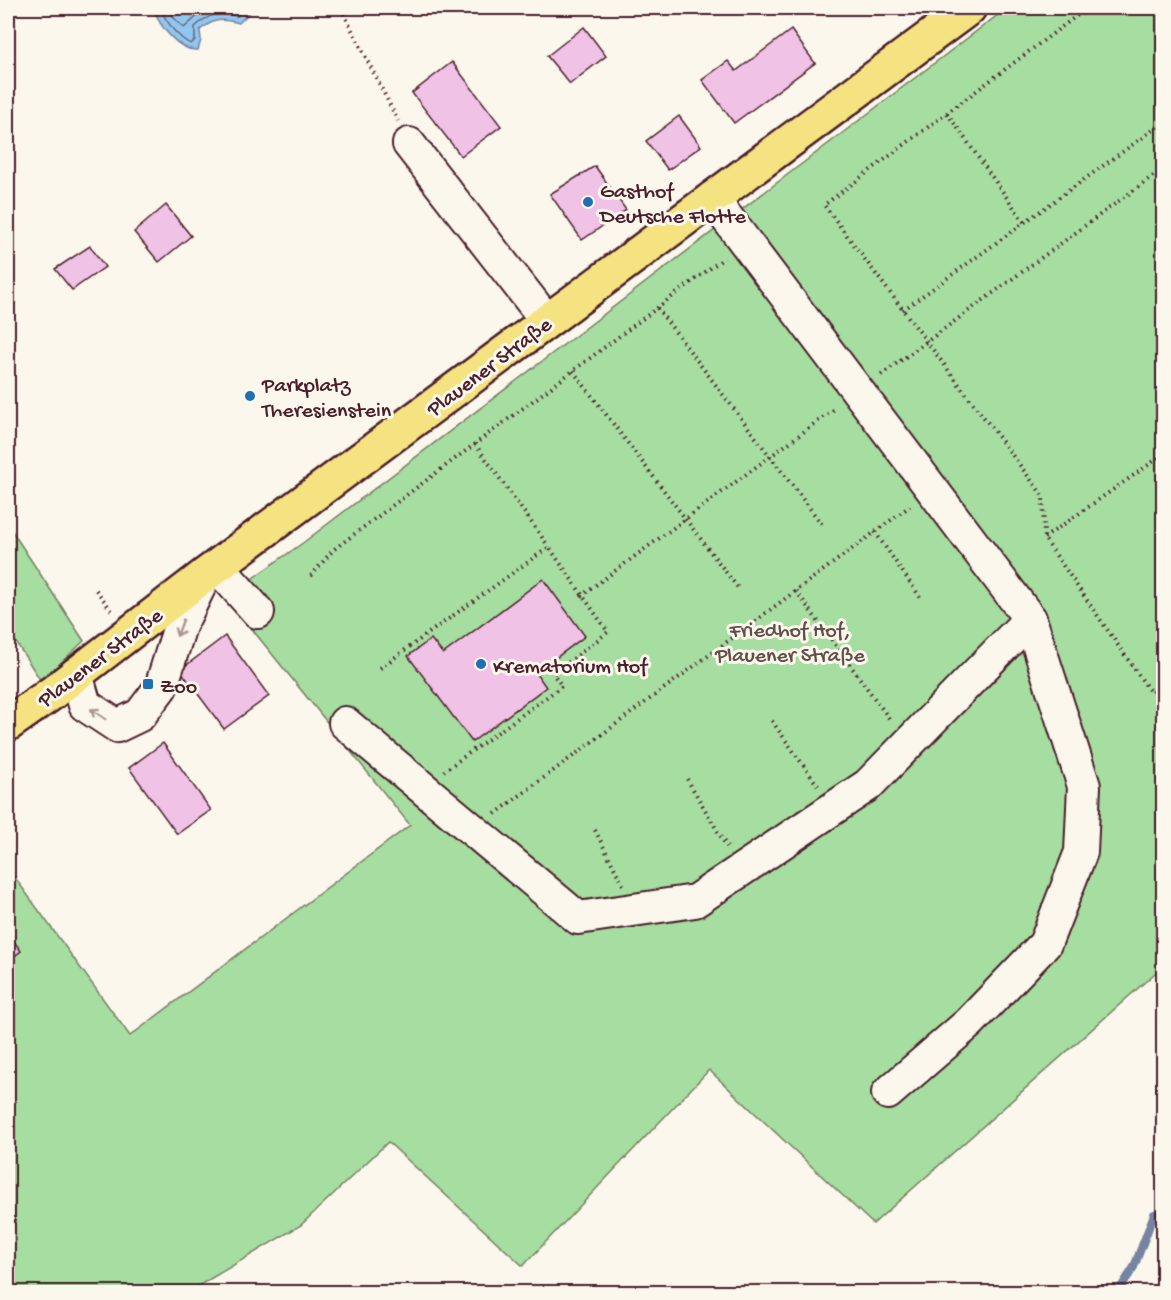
<svg xmlns="http://www.w3.org/2000/svg" width="1171" height="1300" font-family="'Gochi Hand',sans-serif">
  <style>
    .green { fill: #a6dda0; stroke: #787e66; stroke-width: 1.5 }
    .water { fill: #91c7ef; stroke: #7584a1; stroke-width: 1.5 }
    .lines { fill: none; stroke-linecap: round; stroke-linejoin: round }
    .shore { stroke: #666279; stroke-width: 1.5 }
    .stream { stroke: #7584a1; stroke-width: 8 }
    .building { fill: #efc2e6; stroke: #4a1f2b; stroke-width: 1.5 }
    .minor-casing { stroke: #4a1f2b; stroke-width: 36 }
    .major-casing { stroke: #4a1f2b; stroke-width: 38 }
    .path { stroke: #4a1f2b; stroke-width: 4; stroke-dasharray: 1.5 4.5; stroke-linecap: butt }
    .minor { stroke: #fbf7ec; stroke-width: 32 }
    .major { stroke: #f5e381; stroke-width: 33 }
    .oneway { stroke: #ab9695 }
    .poi-dot { fill: #1f6fb2; stroke: #fbf7ec; stroke-width: 2 }
    .labels { text-anchor: middle; stroke-width: 6; stroke-linejoin: round; paint-order: stroke }
    .poi-label { font-size: 22px; fill: #4a1f2b; stroke: #fbf7ec; text-anchor: start }
    .street-label { font-size: 22px; fill: #4a1f2b; stroke: #fbf7ec }
    .park-label { font-size: 22px; fill: #614e48; stroke: #fbf7ec }
  </style>
  <rect width="100%" height="100%" fill="#fbf7ec"/>
  <filter id="ink" filterUnits="userSpaceOnUse"><feTurbulence type="fractalNoise" baseFrequency=".0167" numOctaves="2"/><feDisplacementMap in="SourceGraphic" scale="12" xChannelSelector="R" yChannelSelector="G"/><feConvolveMatrix kernelMatrix="1 2 1 2 8 2 1 2 1" color-interpolation-filters="sRGB"/></filter>
  <g filter="url(#ink)">
    <g class="green">
      <path d="M1007,8h156v958l-290,258 -164,-154 -186,196 -135,-124 -87,83 -113,67h-180v-424l122,168 280,-211 -184,-228 78,-55z"/>
      <path d="M8,525l76,116 -43,40 -33,-51z"/>
    </g>
    <path class="water" d="M154,8h97l-1,4 -11,11c-18,-5 -25,-4 -39,7l1,10 -3,10c-19,2 -40,-25 -44,-42z"/>
    <g class="lines">
      <g class="shore">
        <path d="M160,8c6,13 17,30 31,36l4,-4v-13c13,-13 24,-15 42,-11l8,-8"/>
        <path d="M168,8l7,11 9,9 19,-17 7,-3"/>
      </g>
      <path class="stream" d="M1118,1292l16,-25 20,-53 10,-1"/>
    </g>
    <g class="building">
      <path d="M584,27l22,29 -36,28 -23,-28z"/>
      <path d="M791,30l24,33 -81,60 -32,-43 26,-19 8,10z"/>
      <path d="M452,62l49,64 -40,30 -49,-63z"/>
      <path d="M679,116l22,30 -33,24 -22,-29z"/>
      <path d="M595,166l31,44 -44,30 -32,-46z"/>
      <path d="M166,205l25,31 -32,26 -25,-30z"/>
      <path d="M90,246l15,21 -33,23 -17,-21z"/>
      <path d="M543,579l42,57 -49,37 10,14 -74,55 -64,-86 23,-17 12,15z"/>
      <path d="M225,636l44,60 -45,33 -44,-59z"/>
      <path d="M163,743l48,67 -34,24 -48,-66z"/>
      <path d="M8,933l13,18 -13,10z"/>
    </g>
    <g class="lines">
      <g class="minor-casing">
        <g id="minor">
          <path d="M409,144l138,177"/>
          <path d="M712,198l318,421 54,167 -3,66 -36,92 -76,79 -81,70"/>
          <path d="M217,566l41,46"/>
          <path d="M76,674l9,31 32,21 23,-11 21,-28 19,-61 25,-51"/>
          <path d="M345,723l233,195 117,-17 173,-116 162,-166"/>
        </g>
      </g>
      <g class="major-casing">
        <path id="major" d="M8,724l44,-31 153,-118 764,-567"/>
      </g>
      <g class="path">
        <path d="M341,8l57,113"/>
        <path d="M1087,8l-263,197 219,291 1,42 107,155 13,-12"/>
        <path d="M947,113l77,109"/>
        <path d="M657,308l167,219"/>
        <path d="M903,310l261,-188"/>
        <path d="M573,371l165,217"/>
        <path d="M881,375l283,-207"/>
        <path d="M475,444l74,103"/>
        <path d="M875,532l45,65"/>
        <path d="M1044,538l120,-84"/>
        <path d="M311,576l22,-26 391,-292"/>
        <path d="M96,590l16,21"/>
        <path d="M796,591l95,130"/>
        <path d="M581,596l255,-188"/>
        <path d="M380,668l169,-121 59,85 -55,42 9,12 -118,85"/>
        <path d="M772,721l46,65"/>
        <path d="M687,779l40,68"/>
        <path d="M495,814l415,-308"/>
        <path d="M595,830l28,55"/>
      </g>
      <use href="#minor" class="minor"/>
      <use href="#major" class="major"/>
    </g>
    <defs><path id="oneway-shaft" d="M-6 0H5M1.5-3L5.5 0L1.5 3" fill="none" stroke-width="1.6" stroke-linecap="round" stroke-linejoin="round" transform="scale(1.5)"/></defs>
    <g class="oneway">
      <use href="#oneway-shaft" transform="translate(180 628) rotate(111)"/>
      <use href="#oneway-shaft" transform="translate(98 714) rotate(-146)"/>
    </g>
  </g>
  <g class="poi-dot">
    <circle cx="588" cy="202" r="6"/>
    <circle cx="250" cy="396" r="6"/>
    <circle cx="481" cy="664" r="6"/>
    <rect x="142" y="678" width="12" height="12" rx="3"/>
  </g>
  <g class="labels">
    <g class="poi-label">
      <text x="600" y="197">Gasthof<tspan x="600" dy="25">Deutsche Flotte</tspan></text>
      <text x="262" y="391">Parkplatz<tspan x="262" dy="25">Theresienstein</tspan></text>
      <text x="493" y="672">Krematorium Hof</text>
      <text x="160" y="692">Zoo</text>
    </g>
    <g class="street-label">
      <text transform="translate(488 365) rotate(-37)" y="8">Plauener Straße</text>
      <text transform="translate(99 656) rotate(-37)" y="8">Plauener Straße</text>
    </g>
    <g class="park-label">
      <text x="790" y="636">Friedhof Hof,<tspan x="790" dy="25">Plauener Straße</tspan></text>
    </g>
  </g>
  <rect width="1171" height="1300" fill="none" stroke="#fbf7ec" stroke-width="30"/>
  <rect x="15" y="15" width="1141" height="1270" fill="none" stroke="#4a1f2b" stroke-width="2" filter="url(#ink)"/>
</svg>
